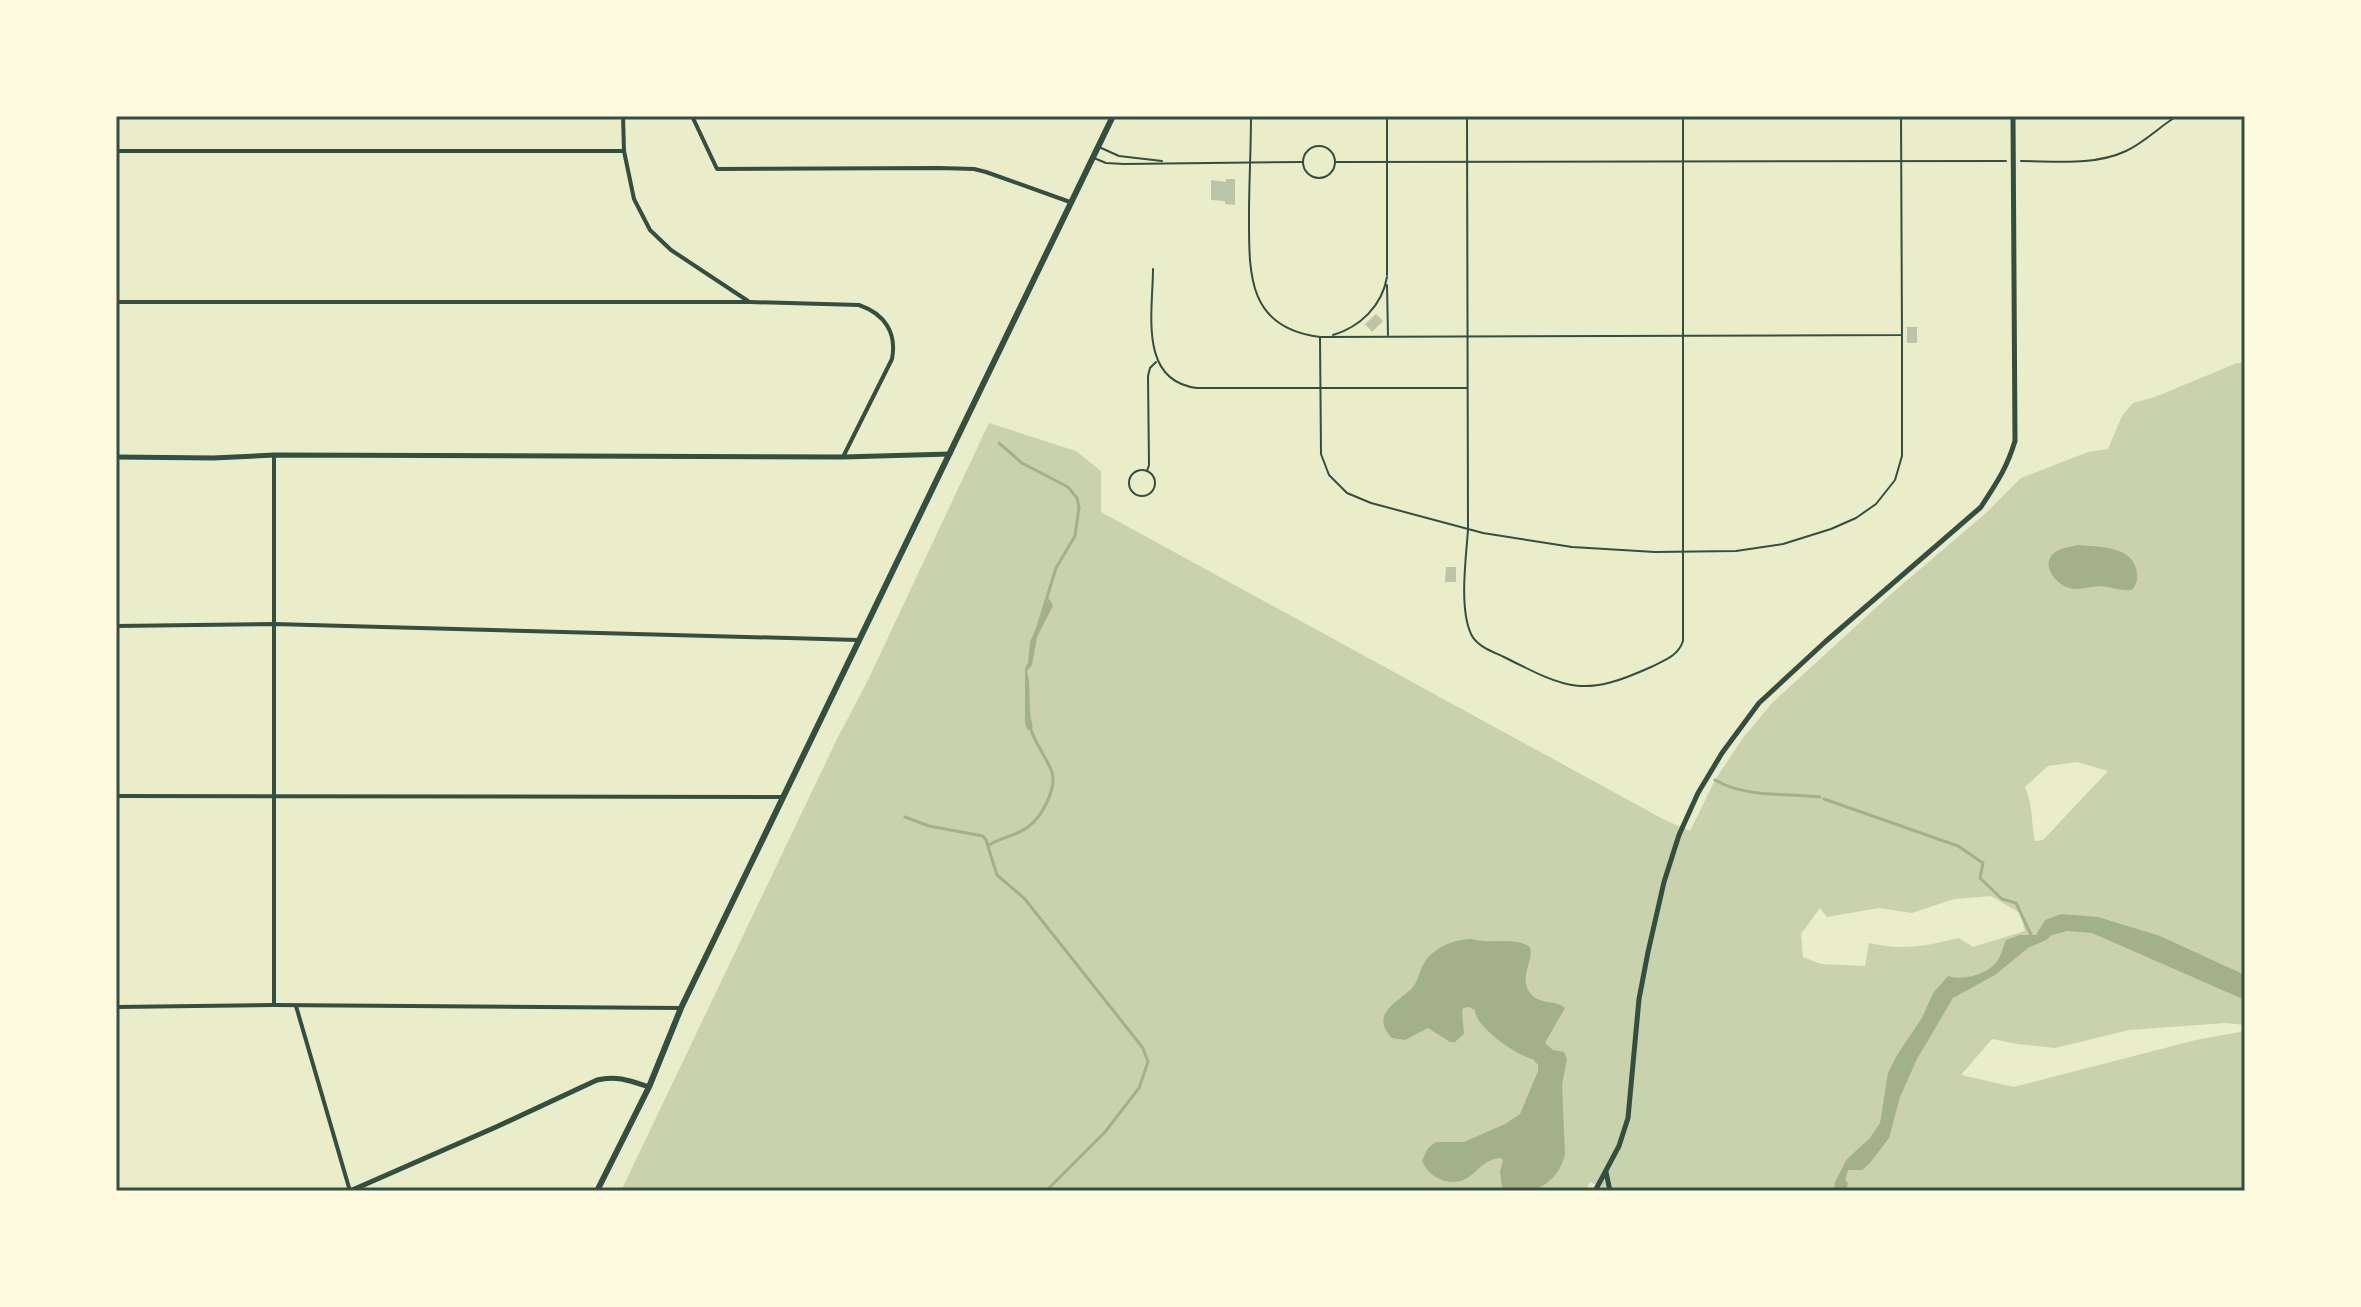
<svg xmlns="http://www.w3.org/2000/svg" width="2361" height="1307" font-family="Montserrat,sans-serif">
  <style>
    .green { fill: #cad2ad; fill-rule: evenodd }
    .water { fill: #a3b18a }
    .lines { fill: none; stroke-linecap: round; stroke-linejoin: round }
    .stream { stroke: #a3b18a; stroke-width: 3 }
    .building { fill: #bcc5a7 }
    .service { stroke: #344e41; stroke-width: 2 }
    .minor { stroke: #344e41; stroke-width: 4 }
    .tertiary { stroke: #344e41; stroke-width: 5 }
    .secondary { stroke: #344e41; stroke-width: 6 }
    .neatline { fill: none; stroke: #344e41; stroke-width: 3 }
  </style>
  <rect width="100%" height="100%" fill="#e9edc9"/>
  <path class="green" d="M2237,363h8v662l-19,-2 -97,7 -74,18 -38,-4 -25,-5 -31,36 53,12 182,-47 49,-9v160h-635l-20,-9 -5,9h-964l216,-452 31,-59 121,-257 87,28 25,20v41l562,307 27,12 25,-51 28,-42 29,-35 119,-109 95,-81 35,-35 67,-26 20,-3 14,-33 11,-13 22,-6zM2077,762l31,9 -65,69 -8,1c-4,-19 -2,-36 -10,-54l23,-21zM1991,896l29,17 5,18 -52,16 -14,-9c-33,8 -56,13 -90,5l-4,23 -44,-2 -18,-7 -2,-23 19,-26 7,9 52,-9 33,5 42,-14z"/>
  <g class="water">
    <path d="M2077,545c21,2 56,0 60,27 1,8 0,11 -5,18 -12,1 -20,-3 -32,-4 -10,0 -21,5 -31,2 -13,-4 -28,-22 -16,-34 6,-6 17,-7 24,-9z"/>
    <path d="M1049,598l4,8 -16,31 -5,28 -5,6c5,18 0,38 6,56l-5,3 -3,-6v-56l3,-5 2,-21z"/>
    <path d="M2061,914l37,3 62,19 85,39v25l-153,-67 -25,-2 -15,4 -6,5 -18,8 -33,27 -42,23 -36,61 -17,38 -11,41 -19,25 -8,7h-14l-3,10 3,3c-2,9 -5,8 -14,8l1,-9 12,-23 22,-20 11,-16 8,-50 9,-18 25,-37 11,-25 15,-17c14,5 35,-1 46,-11 6,-5 9,-18 12,-25l14,-5h16l9,-15z"/>
    <path d="M1472,939c19,6 41,-3 58,8 5,14 -15,33 4,50 9,7 22,3 31,11l-20,35 8,7 11,2 3,7 -5,26 3,69c-5,22 -21,37 -44,37 -8,0 -12,1 -19,-4l-2,-15 3,-12 -2,-2c-17,1 -21,12 -34,20 -17,10 -38,0 -45,-17l6,-13 8,-6h28l41,-18 15,-10 18,-43v-6l-5,-6c-16,-3 -58,-32 -58,-49l-6,-3 -6,1 -1,4 2,22 -9,8h-5l-22,-14 -23,12 -13,-2c-24,-24 8,-37 20,-50 6,-6 7,-16 11,-23 9,-17 31,-26 49,-26z"/>
  </g>
  <g class="lines">
    <g class="stream">
      <path d="M999,443l23,20 46,24 9,11 2,10 -4,28 -19,32 -20,65"/>
      <path d="M1715,780c31,18 70,13 105,17"/>
      <path d="M1824,799l134,47 25,17 -3,15 22,21 14,4 17,36"/>
      <path d="M905,817l24,9 54,10 3,4 11,35 27,23 119,150 5,14 -9,26 -34,44 -59,59"/>
      <path d="M989,845c12,-8 27,-9 39,-18 14,-10 29,-39 24,-55 -6,-16 -17,-28 -22,-45"/>
    </g>
  </g>
  <g class="building">
    <path d="M1226,179h9v26l-10,-1v-3l-14,-1v-20l15,2z"/>
    <path d="M1376,314l7,7 -11,11 -7,-8z"/>
    <rect x="1907" y="327" width="10" height="16"/>
    <path d="M1446,567h10v15h-11z"/>
  </g>
  <g class="lines">
    <g class="service">
      <path d="M1251,116c0,33 -2,66 -2,99 0,59 -2,113 71,122l582,-2 -1,-219"/>
      <path d="M1467,116l1,414c-2,28 -9,78 3,104 6,13 23,18 35,24 63,32 79,39 145,9 14,-7 27,-11 32,-26v-525"/>
      <circle cx="1319" cy="162" r="16"/>
      <path d="M1099,147l20,9 43,5"/>
      <path d="M1094,158l12,5 18,1 179,-2"/>
      <path d="M2021,161c34,0 73,5 105,-10 19,-9 33,-24 51,-35"/>
      <path d="M1336,162l670,-1"/>
      <path d="M1153,269c0,42 -15,112 44,119h270"/>
      <path d="M1387,275v-159"/>
      <path d="M1387,285l1,50"/>
      <path d="M1333,335c27,-8 49,-29 54,-58"/>
      <path d="M1320,338l1,116 8,21 18,18 24,10 112,30 89,14 83,5 81,-1 47,-7 48,-15 25,-11 20,-14 19,-24 7,-24v-120"/>
      <circle cx="1142" cy="483" r="13"/>
      <path d="M1147,471l2,-6 -1,-89 2,-8 6,-6"/>
    </g>
    <g class="minor">
      <path d="M623,116l1,35 10,48 16,31 21,20 77,51"/>
      <path d="M692,116l25,53 222,-1 35,1 12,3 84,30"/>
      <path d="M116,151h508"/>
      <path d="M116,302h634l109,3c26,9 38,28 33,54l-49,98"/>
      <path d="M274,455v550"/>
      <path d="M116,626l158,-2 584,16"/>
      <path d="M116,796l667,1"/>
      <path d="M296,1006l54,185"/>
      <path d="M116,1007l158,-2 407,3"/>
    </g>
    <g class="tertiary">
      <path d="M116,457l97,1 61,-3 569,2 107,-3"/>
      <path d="M1606,1172l4,19"/>
      <path d="M350,1191l146,-64 101,-47c19,-5 34,1 52,7"/>
      <path d="M1595,1191l24,-45 9,-28 11,-119 9,-47 16,-70 15,-47 19,-42 24,-40 37,-50 66,-61 156,-135c16,-25 25,-37 34,-66l-2,-325"/>
    </g>
    <path class="secondary" d="M597,1191l52,-104 32,-79 432,-892"/>
  </g>
  <rect width="2361" height="1307" fill="none" stroke="#fefae0" stroke-width="236"/>
  <rect x="118" y="118" width="2125" height="1071" class="neatline"/>
</svg>
